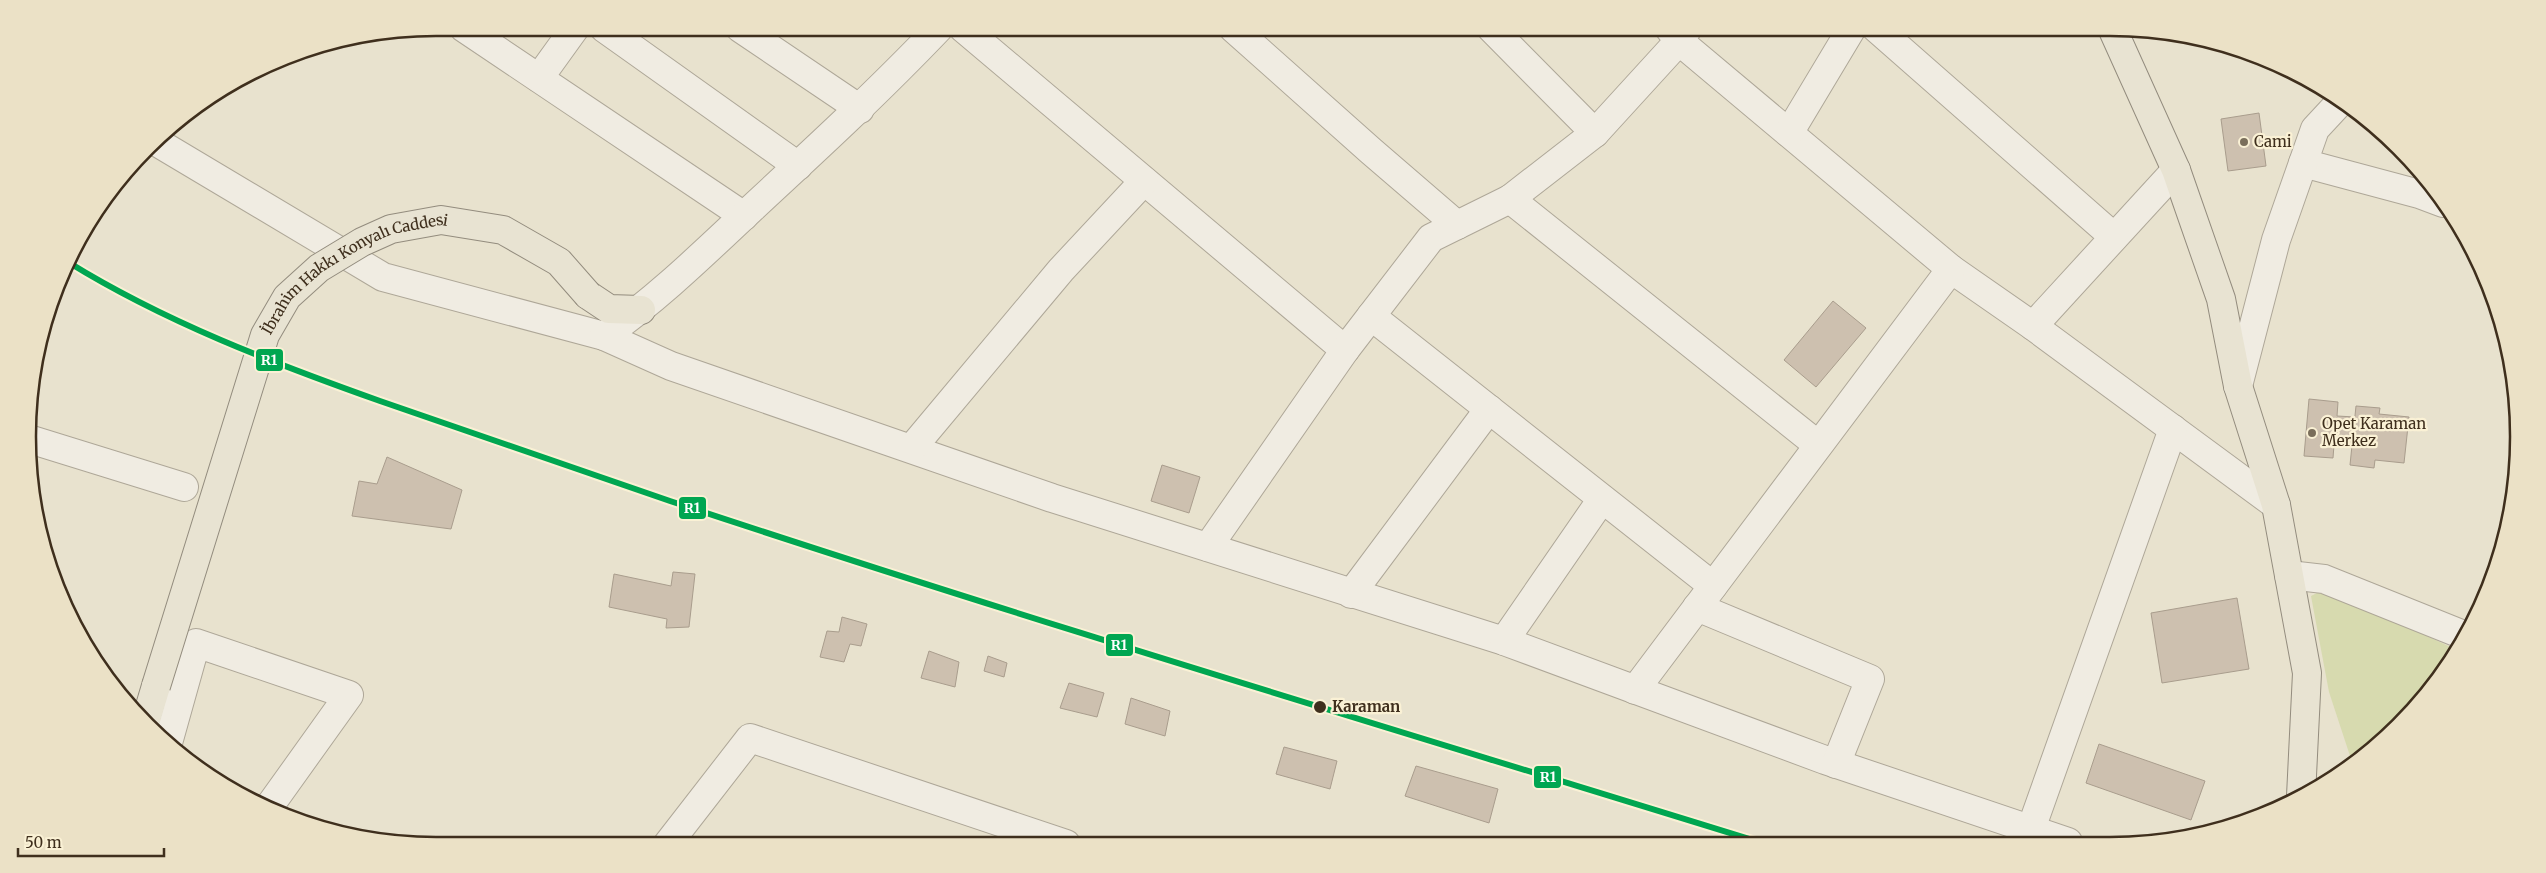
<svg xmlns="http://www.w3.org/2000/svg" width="2546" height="873" font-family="Merriweather,serif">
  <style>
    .green { fill: #d7daaf }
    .building { fill: #cdc0af; stroke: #a99d8d }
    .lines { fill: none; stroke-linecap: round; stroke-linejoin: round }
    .minor-casing { stroke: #aea798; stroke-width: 30 }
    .major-casing { stroke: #938c7e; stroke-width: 30 }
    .minor { stroke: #f0ece2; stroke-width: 28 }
    .major { stroke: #e8e3d2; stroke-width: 28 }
    .rail-casing { stroke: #b0aba1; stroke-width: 5.5 }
    .rail { stroke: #faf1d5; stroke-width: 4; stroke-dasharray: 11; stroke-linecap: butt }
    .major-bridge-casing { stroke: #938c7e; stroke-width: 30; stroke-linecap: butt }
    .major-bridge { stroke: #e8e3d2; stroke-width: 28 }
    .rail-1-casing { stroke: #faf1d5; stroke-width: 10 }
    .rail-1 { stroke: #00a651; stroke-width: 6 }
    .poi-dot { fill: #7a6e5b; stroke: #faf1d5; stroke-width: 2 }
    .stop-dot { fill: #3f2f1d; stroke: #faf1d5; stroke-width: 2 }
    .labels { text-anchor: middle; stroke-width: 4.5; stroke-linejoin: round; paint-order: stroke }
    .poi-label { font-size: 15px; fill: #3f2f1d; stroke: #faf1d5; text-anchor: start }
    .street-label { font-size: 15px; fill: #3f2f1d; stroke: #faf1d5 }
    .stop-label { font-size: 15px; font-weight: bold; fill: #3f2f1d; stroke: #faf1d5; text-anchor: start }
    .rim { fill: none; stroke: #3f2f1d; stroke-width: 2.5 }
    .line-badge { stroke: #faf1d5; stroke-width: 2 }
    .badge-label { font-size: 14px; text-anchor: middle; font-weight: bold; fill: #fff }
  </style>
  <rect width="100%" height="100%" fill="#e8e2ce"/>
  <path class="green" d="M2325,589l132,61 -78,94 -27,18 -23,-70 -18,-96z"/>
  <g class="building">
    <path d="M2259,113l7,53 -38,5 -7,-52z"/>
    <path d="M1833,301l33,27 -50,59 -32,-27z"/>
    <path d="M2309,399l29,3 -1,14 18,1 -3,30 -18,-2 -1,13 -29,-2z"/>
    <path d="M2356,406l24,2 -1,6 30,3 -5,46 -29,-3 -1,8 -24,-3z"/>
    <path d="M387,457l75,33 -11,39 -99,-13 7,-35 18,3z"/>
    <path d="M1162,465l38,12 -11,36 -38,-12z"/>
    <path d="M673,572l22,2 -6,53 -23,1 1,-9 -58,-12 5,-33 57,12z"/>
    <path d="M2237,598l12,71 -87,14 -11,-70z"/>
    <path d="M842,617l25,7 -6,22 -11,-2 -6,18 -24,-5 7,-26 12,1z"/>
    <path d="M929,651l30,11 -4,25 -34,-9z"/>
    <path d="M988,656l19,7 -3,14 -20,-6z"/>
    <path d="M1069,683l35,10 -7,24 -37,-9z"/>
    <path d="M1131,698l39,13 -5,25 -40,-12z"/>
    <path d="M2099,744l106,37 -14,39 -105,-37z"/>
    <path d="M1284,747l53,14 -7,28 -54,-15z"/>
    <path d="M1416,766l82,23 -9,34 -84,-27z"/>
  </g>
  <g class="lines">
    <g class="minor-casing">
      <g id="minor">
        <path d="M464,28l280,188"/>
        <path d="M604,28l194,138"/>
        <path d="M740,28l120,81"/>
        <path d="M963,28l382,322"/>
        <path d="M1233,28l138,123 86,74"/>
        <path d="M1491,28l104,105"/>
        <path d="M1669,28l10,13 272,228 82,57 243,179"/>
        <path d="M1876,28l238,209"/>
        <path d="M539,78l36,-50"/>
        <path d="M1789,133l63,-105"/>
        <path d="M155,141l228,136 221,59c53,-37 99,-82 146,-126 65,-60 129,-119 189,-182"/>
        <path d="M2303,163l116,31 24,9"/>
        <path d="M1510,199l308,246"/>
        <path d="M1371,316l342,270"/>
        <path d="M2033,326l143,-156"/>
        <path d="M604,336l67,30 381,132 452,143 321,119 243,82"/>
        <path d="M2238,386l38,-146 39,-111 26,-28"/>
        <path d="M29,439l155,48"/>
        <path d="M912,448l149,-178 83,-89"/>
        <path d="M1208,547l137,-197 86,-112 79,-39 85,-66 84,-92 9,-13"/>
        <path d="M2289,575l35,4 142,57"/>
        <path d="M1351,594l138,-185"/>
        <path d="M1697,607l173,72 -34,85"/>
        <path d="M1504,641l98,-142"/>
        <path d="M1635,690l316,-421"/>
        <path d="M168,743l28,-100 153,52 -78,109"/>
        <path d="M2031,829l142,-400"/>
        <path d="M667,845l83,-107 316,106"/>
      </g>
    </g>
    <g class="major-casing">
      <g id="major">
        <path d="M2112,28l64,142 45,129 17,87 38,119 31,168 -6,123"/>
        <path d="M588,295l21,14 32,1"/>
        <path d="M145,723l11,-37"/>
      </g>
    </g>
    <use href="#minor" class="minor"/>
    <use href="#major" class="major"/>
    <g class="rail-casing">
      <path id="rail" d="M1455,748l307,95"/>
    </g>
    <use href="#rail" class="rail"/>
    <g class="major-bridge-casing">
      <g id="major-bridge">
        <path id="s1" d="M156,686l109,-351 22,-38 32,-29 43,-26 29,-13 50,-9 62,10 56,32 29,33"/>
      </g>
    </g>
    <use href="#major-bridge" class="major-bridge"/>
    <g class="rail-1-casing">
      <path id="rail-1" d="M68,262c97,60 205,101 312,139 96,34 193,67 290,100 362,120 727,229 1092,342"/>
    </g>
    <use href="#rail-1" class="rail-1"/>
  </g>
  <g class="poi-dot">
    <circle cx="2244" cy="142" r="5"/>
    <circle cx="2312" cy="433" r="5"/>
  </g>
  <circle class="stop-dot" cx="1320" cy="707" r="7"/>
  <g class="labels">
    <g class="poi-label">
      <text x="2254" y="147">Cami</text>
      <text x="2322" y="429">Opet Karaman<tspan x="2322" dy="17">Merkez</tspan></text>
    </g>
    <g class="street-label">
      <text dy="5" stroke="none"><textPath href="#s1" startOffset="482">İbrahim Hakkı Konyalı Caddesi</textPath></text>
    </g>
    <g class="stop-label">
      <text x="1332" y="712">Karaman</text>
    </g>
  </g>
  <path d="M0 0H2546V873H0ZM436 36H2110A400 400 0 0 1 2510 436V437A400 400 0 0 1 2110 837H436A400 400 0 0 1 36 437V436A400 400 0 0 1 436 36Z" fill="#ebe1c6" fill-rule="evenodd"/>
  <path class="rim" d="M436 36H2110A400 400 0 0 1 2510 436V437A400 400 0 0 1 2110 837H436A400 400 0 0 1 36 437V436A400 400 0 0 1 436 36Z"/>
  <g class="line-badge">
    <rect x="255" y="348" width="29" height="24" rx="5" fill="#00a651"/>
    <rect x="678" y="496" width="29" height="24" rx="5" fill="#00a651"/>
    <rect x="1105" y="633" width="29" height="24" rx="5" fill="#00a651"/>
    <rect x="1533" y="765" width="29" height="24" rx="5" fill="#00a651"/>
  </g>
  <g class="badge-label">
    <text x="269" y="365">R1</text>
    <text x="692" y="513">R1</text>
    <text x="1119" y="650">R1</text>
    <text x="1548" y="782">R1</text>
  </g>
  <path d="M18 848v8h146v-8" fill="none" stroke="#3f2f1d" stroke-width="2.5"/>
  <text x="25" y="848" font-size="15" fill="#3f2f1d" stroke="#faf1d5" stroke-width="4" paint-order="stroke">50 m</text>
</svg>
